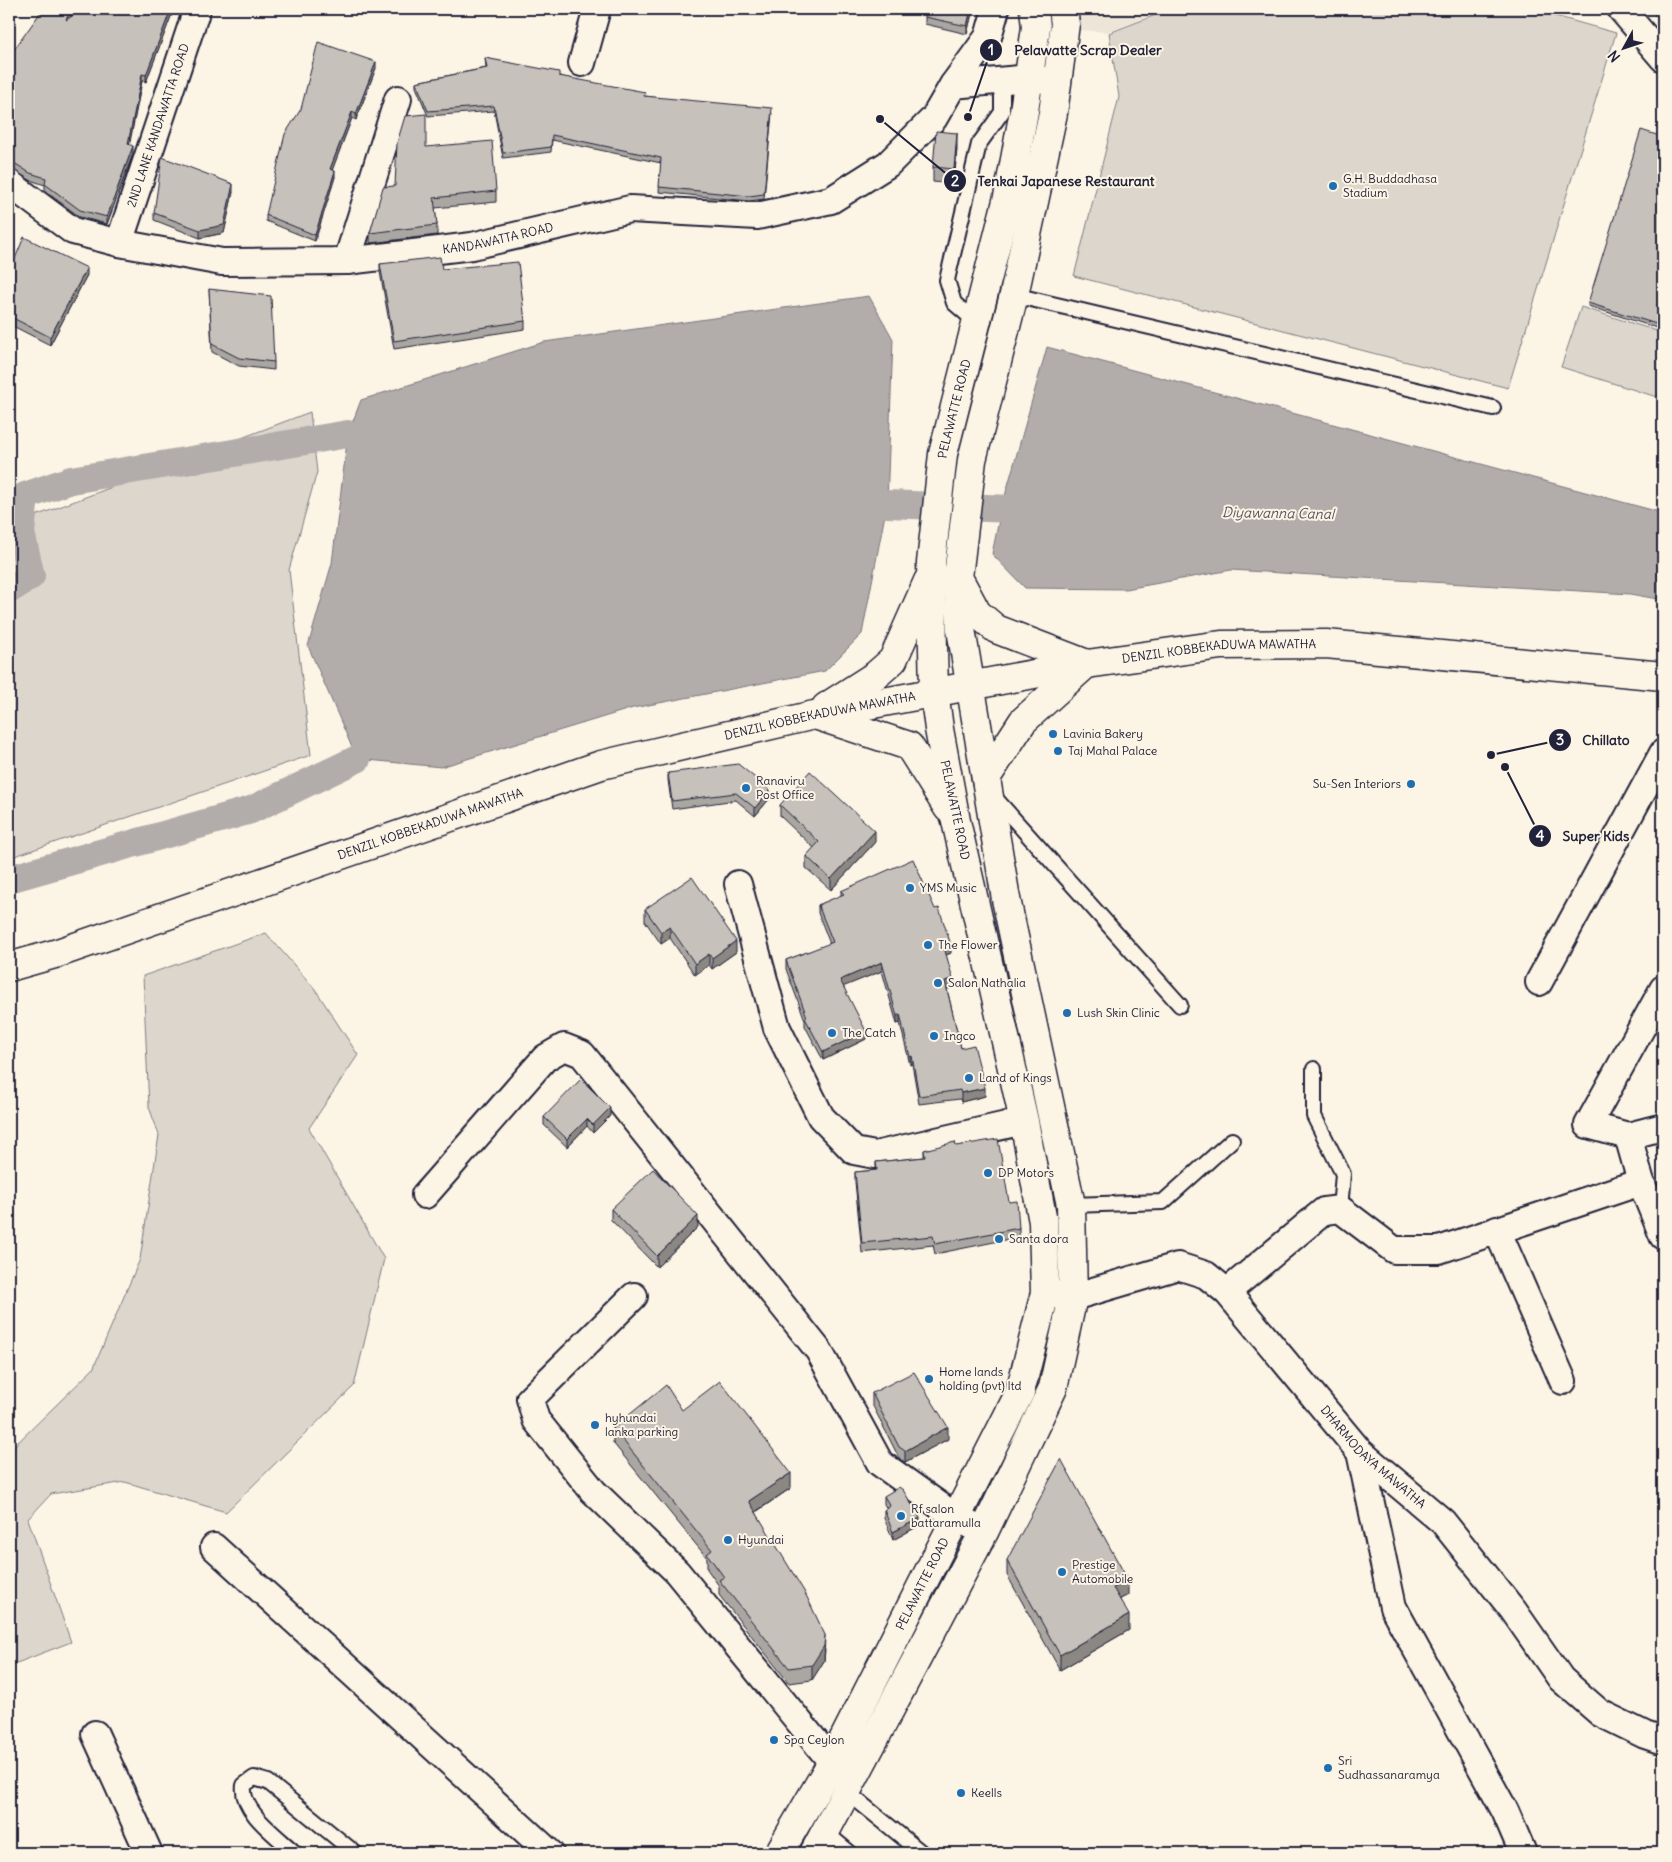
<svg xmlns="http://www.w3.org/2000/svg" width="1672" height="1862" font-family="Delius,sans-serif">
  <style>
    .built { fill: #ece5d8 }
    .green { fill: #dcd6cc; stroke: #7f7c84 }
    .water { fill: #b2adab; stroke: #78757e }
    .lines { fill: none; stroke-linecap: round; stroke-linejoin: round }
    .canal { stroke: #b2adab; stroke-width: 28 }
    .lane-casing { stroke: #22223b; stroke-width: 18 }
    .street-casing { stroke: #22223b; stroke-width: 30 }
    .primary-casing { stroke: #22223b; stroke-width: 31 }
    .lane { stroke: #fcf5e5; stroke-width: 14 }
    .street { stroke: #fcf5e5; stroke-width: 26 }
    .primary { stroke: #fcf5e5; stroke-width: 28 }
    .wall { fill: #aaa6a1; stroke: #22223b }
    .shaded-wall { fill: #8b8783; stroke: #22223b }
    .building { fill: #c6c1bb; stroke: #22223b }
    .poi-dot { fill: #1f6fb2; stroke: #fcf5e5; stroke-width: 2 }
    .labels { text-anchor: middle; stroke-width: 4; stroke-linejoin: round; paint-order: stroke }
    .street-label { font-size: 12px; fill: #22223b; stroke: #fcf5e5 }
    .poi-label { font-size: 12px; fill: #22223b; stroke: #fcf5e5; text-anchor: start }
    .water-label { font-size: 14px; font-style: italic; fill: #545362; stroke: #fcf5e5 }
    .leader { fill: none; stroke: #22223b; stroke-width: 2 }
    .callout-dot { fill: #22223b; stroke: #fcf5e5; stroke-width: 2 }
    .mark-label { font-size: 15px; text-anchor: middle; font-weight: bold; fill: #fff }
    .callout-label { font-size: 14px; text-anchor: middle; font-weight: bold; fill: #22223b; stroke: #fcf5e5; stroke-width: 4; stroke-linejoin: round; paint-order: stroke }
  </style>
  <rect width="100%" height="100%" fill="#fcf5e5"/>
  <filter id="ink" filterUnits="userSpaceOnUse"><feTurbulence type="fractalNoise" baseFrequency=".02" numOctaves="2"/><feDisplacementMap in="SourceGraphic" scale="10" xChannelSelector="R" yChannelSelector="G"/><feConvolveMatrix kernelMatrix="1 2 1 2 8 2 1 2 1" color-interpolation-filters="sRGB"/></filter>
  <g filter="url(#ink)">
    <path class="built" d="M1077,9h89l-58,23 -28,-2z"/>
    <g class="green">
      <path d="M1171,9h359l86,24 -108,355 -434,-112 45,-179 -10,-64z"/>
      <path d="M1581,307l82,26v42l-6,22 -96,-30z"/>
      <path d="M310,412l7,60 -28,98 22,185 -302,103v-332z"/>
      <path d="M266,933l49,56 43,66 -49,73 75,131 -30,127 -128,126 -101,-30 -74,12 -23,25 43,123 -62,24v-215l84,-82 47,-110 19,-124 -10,-28 -6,-131z"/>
    </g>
    <g class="water">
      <path d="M869,296l24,43 -6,165 -25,130 -37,37 -192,37 -192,59 -84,-8 -49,-113 24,-83 16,-129 13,-34 183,-58z"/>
      <path d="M1047,347l616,166v87l-33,-6 -399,-24 -105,19 -101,-1 -33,-34 9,-44z"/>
    </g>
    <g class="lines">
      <g class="canal">
        <path d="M887,504l151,6"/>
        <path d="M9,590l22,-14 -10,-43 4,-37 46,-16 277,-46"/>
        <path d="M9,879l242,-69 106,-51"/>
      </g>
      <g class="lane-casing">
        <g id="lane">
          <path d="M1014,295l479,113"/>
          <path d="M976,322l-22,-19 -7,-23 32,-136 23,-32v-31"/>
          <path d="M994,797l186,208"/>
          <path d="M1314,1069v47l29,58 -3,35"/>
          <path d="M1071,1205l92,-3 69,-62"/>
          <path d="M847,1792l75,61"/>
          <path d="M826,1833l24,20"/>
          <path d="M295,1853c-18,-17 -55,-42 -51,-68l10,-7 14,4 87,71"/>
        </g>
      </g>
      <g class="street-casing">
        <g id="street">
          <path d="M1621,9l42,49"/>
          <path d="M582,63l15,-54"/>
          <path d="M953,85l35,-48 8,-28"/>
          <path id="s1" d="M9,183l64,48 46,12 103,19 125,-1 125,-15 158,-37 127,7 74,-16 57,-36 46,-46 19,-33 77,-7 27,4"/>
          <path id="s2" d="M119,243l78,-234"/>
          <path d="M347,261l51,-162"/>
          <path d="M738,884l39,144 44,89 33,34 21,4 149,-34"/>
          <path d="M1539,982l124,-229"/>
          <path d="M1628,1136l35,-9"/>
          <path d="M1641,1182l-13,-46 -40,-11 75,-136"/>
          <path d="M425,1195l120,-137 19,-11 18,7 237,297 61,112 77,55 27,14"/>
          <path d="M1497,1230l66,151"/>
          <path d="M1227,1292l97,-81 16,-2 54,41h45l202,-68 22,54"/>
          <path id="s3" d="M1051,1294l22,3 105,-31 28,9 21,17 133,160 83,70 70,88 48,69 39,34 45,22 18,6"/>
          <path d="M634,1296l-104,103 6,21 57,71 84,81 155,190"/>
          <path d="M1360,1452l33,155 112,204 18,42"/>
          <path d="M214,1547l336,306"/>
          <path d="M95,1734l54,119"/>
        </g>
      </g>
      <g class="primary-casing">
        <g id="primary">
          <path d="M961,583l16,30 19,16 91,35"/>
          <path d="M826,707l50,-32 17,-15 35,-79"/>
          <path d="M818,716l91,30 39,62"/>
          <path d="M986,778l37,-57 62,-56"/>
          <path id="s4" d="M9,967l49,-14 543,-188 213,-50 273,-51 134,-19 105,-1 337,32"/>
          <path id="s5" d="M779,1853l53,-91 188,-370 25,-99 -2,-71 -19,-101 -68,-300 -17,-92 -5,-38 -3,-128 12,-109 65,-257 16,-86 12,-84 -2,-18"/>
          <path d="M814,1853l170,-321 69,-144 20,-91 -2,-92 -65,-306 -45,-270 -3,-52 14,-117 42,-165 39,-182 12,-89 -2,-15"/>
        </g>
      </g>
      <use href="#lane" class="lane"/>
      <use href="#street" class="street"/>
      <use href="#primary" class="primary"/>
    </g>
    <g class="wall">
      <path d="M43,9h31l-4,9 103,-9v2l-27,71 -4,-1 -13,64 4,9 -26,70 -27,-7 -35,-26v-6l-15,-5 -19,-12 -2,1v-109z"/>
      <path d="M973,9l-6,25 -42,-10v-7z"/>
      <path d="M1650,9h13v16z"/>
      <path d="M485,58l74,18 86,20 127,17 -8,86 -15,2 -90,-9 2,-29 -109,-23 -1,12 -48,6 -9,-47 -66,5 -12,-29v-5l70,-14z"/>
      <path d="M376,68l-20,52 -4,-2 -20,52 3,7 -20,64 -49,-20v-6z"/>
      <path d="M1663,137v193l-75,-24v-3z"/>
      <path d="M426,147l70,44v11l-61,6 2,17v10l-67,8v-10l25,-47z"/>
      <path d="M957,148l-3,36 -21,-2v-15z"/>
      <path d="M233,192l-9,41 -24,5 -46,-18v-7z"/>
      <path d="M380,264l62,5 83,52v8l-131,20 -14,-77z"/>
      <path d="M9,273l78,2 -37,70 -41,-21z"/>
      <path d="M209,289l65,73v8l-35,-4 -27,-14z"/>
      <path d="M668,773l102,25 -15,18 -19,-16 -64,9 -4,-29z"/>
      <path d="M780,805l95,37 -44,48 -25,-22v-12l8,-8 -34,-32z"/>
      <path d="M841,891l110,62 -5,2 7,32 -6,2 14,59 24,48 -24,6 -1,-3 -41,5 -7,-40 -2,1 -10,-42 -3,1 -15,-53 -39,15 23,53 -43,21 -18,-34v-6l-19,-51v-9l44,-16 -12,-31v-8l23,-9z"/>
      <path d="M645,909l91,43 -24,17 -3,-4 -14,10 -25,-37 -9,6 -16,-23z"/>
      <path d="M610,1116l-17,17 -6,-7 -20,21 -23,-22v-8z"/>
      <path d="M956,1146l53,56 10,26v9l-84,17 -2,-9 -71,8 -7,-71v-10l21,-2v-8l48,-5v-7z"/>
      <path d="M611,1209l87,18 -41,40 -46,-47z"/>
      <path d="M872,1393l76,46 -43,23 -6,-4 -27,-54z"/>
      <path d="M682,1410l109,78 -35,24 69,138 -1,11 -12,19 -23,3 -70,-88v-9l-12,-17v-11l-94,-115v-15z"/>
      <path d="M884,1496l36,29 -27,15 -9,-22v-8l3,-1 -3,-5z"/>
      <path d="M1007,1560l121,35 -8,4 9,31 -69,40 -53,-95z"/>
    </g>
    <g class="shaded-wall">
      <path d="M71,9h3l-8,19v-8z"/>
      <path d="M171,9h2v2l-27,71v-7z"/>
      <path d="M971,9h2l-6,25v-8z"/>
      <path d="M376,62v6l-20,52v-6z"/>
      <path d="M142,74v7l-14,71v-8z"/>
      <path d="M352,112v6l-22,58v-7z"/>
      <path d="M957,133v15l-3,36v-15z"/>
      <path d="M133,146v8l-26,70v-7z"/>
      <path d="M335,171v6l-20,64v-6z"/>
      <path d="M233,184v8l-9,41 -24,5v-8z"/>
      <path d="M87,268v7l-37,70v-8z"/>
      <path d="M770,790v8l-15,18v-8z"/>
      <path d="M875,831v11l-44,48v-11z"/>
      <path d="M670,927v11l-9,6v-12z"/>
      <path d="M736,941v11l-24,17v-11z"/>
      <path d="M951,945v8l-7,3v-9z"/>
      <path d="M709,954v11l-14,10v-11z"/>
      <path d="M882,962v9l-42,17v-8z"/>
      <path d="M953,979v8l-8,3v-9z"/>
      <path d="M900,1014v9l-3,1v-8z"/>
      <path d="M866,1031v8l-43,21v-8z"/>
      <path d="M912,1056v8l-2,1v-8z"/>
      <path d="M985,1088v8l-24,6v-9z"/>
      <path d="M610,1108v8l-17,17v-8z"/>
      <path d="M587,1119v7l-20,21v-8z"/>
      <path d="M698,1216v11l-41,40v-11z"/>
      <path d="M948,1427v12l-43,23v-11z"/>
      <path d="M791,1473v15l-42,28v-15z"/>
      <path d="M920,1518v7l-27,15v-8z"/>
      <path d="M1128,1580v15l-15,8v-15z"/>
      <path d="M1129,1615v15l-69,40v-15z"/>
      <path d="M825,1635l-1,26 -12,19v-15z"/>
    </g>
    <g class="building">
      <path d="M43,9h28l-5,11 17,-11h88l-25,66 -4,-1 -14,70 5,2 -26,71 -27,-7 -35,-26 1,-6 -16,-5 -19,-12h-2v-101l4,-9z"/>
      <path d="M927,9h44l-4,17 -42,-9z"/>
      <path d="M1656,9h7v9z"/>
      <path d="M318,42l58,20 -20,52 -4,-2 -22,57 5,2 -20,64 -49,-20 19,-81 16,-25z"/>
      <path d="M485,58l74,14v4l86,16 -1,4 128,12 -8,86 -15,2 -90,-9 2,-29 -109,-23 -1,12 -48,6 -9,-47 -66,5 -12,-29 71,-14z"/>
      <path d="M426,114v33l66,-6 4,50 -62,7 3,27 -67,8 13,-46 12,-1 2,-43 8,-27z"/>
      <path d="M1641,130l22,7v189l-75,-23z"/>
      <path d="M936,131l21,2 -3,36 -21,-2z"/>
      <path d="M162,157l71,27 -9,41 -24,5 -46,-17z"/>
      <path d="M24,237l63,31 -37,69 -41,-21v-43z"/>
      <path d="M440,257l2,12 76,-7 7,59 -131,20 -14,-77z"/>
      <path d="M209,289l62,7 3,66 -35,-4 -27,-14z"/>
      <path d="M738,764l32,26 -15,18 -19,-15 -64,8 -4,-28z"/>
      <path d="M810,771l65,60 -44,48 -25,-23 13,-14 -39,-37z"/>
      <path d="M913,859l22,50 4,-1 12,37 -7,2 9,32 -8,2 16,67 13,-3 11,43 -24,5 -1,-3 -41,6 -7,-40 -2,1 -10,-43 -3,2 -15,-54 -42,18 26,51 -43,21 -18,-34 2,-1 -21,-57 47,-18 -15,-37 26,-11 -3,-3z"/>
      <path d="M692,877l44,64 -24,17 -3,-4 -14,10 -25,-37 -9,5 -16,-23z"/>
      <path d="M581,1079l29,29 -17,17 -6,-6 -20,20 -23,-22z"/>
      <path d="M998,1139l11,63 8,-1 2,27 -84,16 -2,-8 -71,7 -7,-71 22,-2 -1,-8 49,-5 -1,-7 31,-8 1,4z"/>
      <path d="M653,1169l45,47 -41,40 -46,-47z"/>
      <path d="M914,1372l34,55 -43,24 -6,-4 -27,-54z"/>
      <path d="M720,1381l71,92 -42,28 56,92 20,42 -1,11 -12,19 -23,3 -70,-88 5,-3 -17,-23 5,-4 -99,-122 53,-43 16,25z"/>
      <path d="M1061,1459l67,121 -15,8 16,27 -69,40 -53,-95z"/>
      <path d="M899,1487l4,3 17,28 -27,14 -9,-22 6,-4 -6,-10z"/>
    </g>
  </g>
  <g class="poi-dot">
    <circle cx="1333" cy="186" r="5"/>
    <circle cx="1053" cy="734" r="5"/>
    <circle cx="1058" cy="751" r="5"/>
    <circle cx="1411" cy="784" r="5"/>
    <circle cx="746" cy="788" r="5"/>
    <circle cx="910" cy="888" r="5"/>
    <circle cx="928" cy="945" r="5"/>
    <circle cx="938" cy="983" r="5"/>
    <circle cx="1067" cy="1013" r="5"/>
    <circle cx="832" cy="1033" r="5"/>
    <circle cx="934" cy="1036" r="5"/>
    <circle cx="969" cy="1078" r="5"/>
    <circle cx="988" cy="1173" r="5"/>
    <circle cx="999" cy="1239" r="5"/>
    <circle cx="929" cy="1379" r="5"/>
    <circle cx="595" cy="1425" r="5"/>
    <circle cx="901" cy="1516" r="5"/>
    <circle cx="728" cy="1540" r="5"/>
    <circle cx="1062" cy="1572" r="5"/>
    <circle cx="774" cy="1740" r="5"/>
    <circle cx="1328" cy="1768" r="5"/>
    <circle cx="961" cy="1793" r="5"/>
  </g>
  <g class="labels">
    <g class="street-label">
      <text dy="4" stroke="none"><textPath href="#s2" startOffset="124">2ND LANE KANDAWATTA ROAD</textPath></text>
      <text dy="4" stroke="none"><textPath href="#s1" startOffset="510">KANDAWATTA ROAD</textPath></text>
      <text dy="4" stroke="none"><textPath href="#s5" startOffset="1520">PELAWATTE ROAD</textPath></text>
      <text dy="4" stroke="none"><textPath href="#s4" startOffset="1255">DENZIL KOBBEKADUWA MAWATHA</textPath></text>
      <text dy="4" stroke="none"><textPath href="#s4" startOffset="850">DENZIL KOBBEKADUWA MAWATHA</textPath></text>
      <text transform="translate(955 810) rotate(78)" y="4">PELAWATTE ROAD</text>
      <text dy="4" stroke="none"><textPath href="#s4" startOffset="445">DENZIL KOBBEKADUWA MAWATHA</textPath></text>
      <text dy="4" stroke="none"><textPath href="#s3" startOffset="409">DHARMODAYA MAWATHA</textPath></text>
      <text dy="4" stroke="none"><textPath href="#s5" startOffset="305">PELAWATTE ROAD</textPath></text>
    </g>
    <g class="poi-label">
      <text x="1343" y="183">G.H. Buddadhasa<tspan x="1343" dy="14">Stadium</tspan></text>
      <text x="1063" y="738">Lavinia Bakery</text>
      <text x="1068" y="755">Taj Mahal Palace</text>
      <text x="756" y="785">Ranaviru<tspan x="756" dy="14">Post Office</tspan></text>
      <text x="1401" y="788" text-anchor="end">Su-Sen Interiors</text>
      <text x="920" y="892">YMS Music</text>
      <text x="938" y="949">The Flower</text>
      <text x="948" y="987">Salon Nathalia</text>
      <text x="1077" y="1017">Lush Skin Clinic</text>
      <text x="842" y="1037">The Catch</text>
      <text x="944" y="1040">Ingco</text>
      <text x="979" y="1082">Land of Kings</text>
      <text x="998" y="1177">DP Motors</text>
      <text x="1009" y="1243">Santa dora</text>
      <text x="939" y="1376">Home lands<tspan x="939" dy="14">holding (pvt) ltd</tspan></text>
      <text x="605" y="1422">hyhundai<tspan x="605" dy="14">lanka parking</tspan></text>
      <text x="911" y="1513">Rf salon<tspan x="911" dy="14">battaramulla</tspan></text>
      <text x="738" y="1544">Hyundai</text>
      <text x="1072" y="1569">Prestige<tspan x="1072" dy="14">Automobile</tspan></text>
      <text x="784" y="1744">Spa Ceylon</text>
      <text x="1338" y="1765">Sri<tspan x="1338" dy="14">Sudhassanaramya</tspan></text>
      <text x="971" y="1797">Keells</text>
    </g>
    <g class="water-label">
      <text transform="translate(1278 513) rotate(1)" y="5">Diyawanna Canal</text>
    </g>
  </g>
  <path class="leader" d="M968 117L991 50M880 119L955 181M1491 755L1560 740M1505 767L1540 836"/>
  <g class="callout-dot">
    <circle cx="968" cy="117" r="5"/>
    <circle cx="880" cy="119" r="5"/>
    <circle cx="1491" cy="755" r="5"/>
    <circle cx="1505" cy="767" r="5"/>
    <circle cx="991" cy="50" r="12"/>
    <circle cx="955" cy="181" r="12"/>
    <circle cx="1560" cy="740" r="12"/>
    <circle cx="1540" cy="836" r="12"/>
  </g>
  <g class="mark-label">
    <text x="991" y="55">1</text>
    <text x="955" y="186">2</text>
    <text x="1560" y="745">3</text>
    <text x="1540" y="841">4</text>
  </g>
  <g class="callout-label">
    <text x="1088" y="55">Pelawatte Scrap Dealer</text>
    <text x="1066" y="186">Tenkai Japanese Restaurant</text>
    <text x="1606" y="745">Chillato</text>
    <text x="1596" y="841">Super Kids</text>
  </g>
  <rect width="1672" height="1862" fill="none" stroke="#fcf5e5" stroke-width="30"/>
  <rect x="15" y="15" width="1642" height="1832" fill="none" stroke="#22223b" stroke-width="2" filter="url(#ink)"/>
  <g transform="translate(1624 48) rotate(230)" stroke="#fcf5e5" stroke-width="4" paint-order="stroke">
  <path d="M0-4L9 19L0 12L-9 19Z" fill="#22223b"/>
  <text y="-8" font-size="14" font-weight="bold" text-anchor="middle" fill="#22223b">N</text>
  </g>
</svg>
